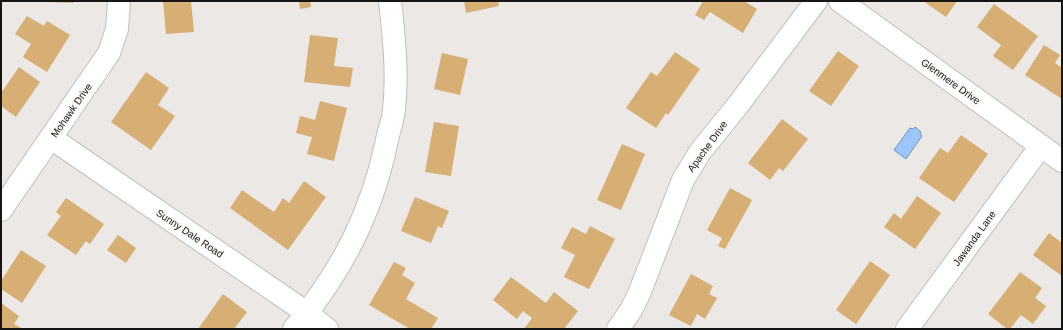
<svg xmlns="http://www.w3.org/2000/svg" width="1063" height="330" font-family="Arial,sans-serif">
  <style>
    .water { fill: #9dc6fd; stroke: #7491b7 }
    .building { fill: #d7ae74 }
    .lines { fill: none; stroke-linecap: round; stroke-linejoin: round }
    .minor-casing { stroke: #c2bfbb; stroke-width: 24 }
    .minor { stroke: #fff; stroke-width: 22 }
    .labels { text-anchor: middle; stroke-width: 3; stroke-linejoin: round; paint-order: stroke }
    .street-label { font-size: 10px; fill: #161514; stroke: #f9f6f2 }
  </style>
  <rect width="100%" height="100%" fill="#ebe8e5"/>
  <path class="water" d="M915,127l6,5 -1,2 2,2 -16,23 -12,-9 16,-22 3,1z"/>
  <g class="building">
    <path d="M47,1h26v2l-26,-1z"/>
    <path d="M163,1h28l3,31 -28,2z"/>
    <path d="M299,1h11l1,6 -11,2z"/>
    <path d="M464,1h34l1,5 -33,7z"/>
    <path d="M703,1h41l13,8 -14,24 -33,-21 -6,8 -9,-5z"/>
    <path d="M923,1h34l-11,16z"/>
    <path d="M994,4l44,32 -25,34 -20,-14 8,-11 -24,-18z"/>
    <path d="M27,16l17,10 3,-5 23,14 -23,37 -24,-15 8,-13 -16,-10z"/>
    <path d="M310,35l28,3 -4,28 19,2 -3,19 -46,-5z"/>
    <path d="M1044,45l16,10 -5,8 7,5v31l-37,-24z"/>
    <path d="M838,51l21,15 -28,40 -22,-15z"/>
    <path d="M675,52l25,17 -32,46 -2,-2 -10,15 -30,-20 25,-36 6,4z"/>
    <path d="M442,53l26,6 -8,36 -26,-6z"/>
    <path d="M19,67l21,15 -24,35 -15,-11v-13z"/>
    <path d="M146,72l23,16 -11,17 17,11 -24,34 -40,-28z"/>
    <path d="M320,101l27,7 -13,53 -27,-7 5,-17 -16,-4 4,-17 15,4z"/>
    <path d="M782,119l26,20 -25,32 -4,-3 -9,12 -22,-17z"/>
    <path d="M434,122l25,4 -8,50 -26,-4z"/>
    <path d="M961,135l27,19 -34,48 -35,-24 21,-30 8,5z"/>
    <path d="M622,144l23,10 -24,56 -24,-10z"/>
    <path d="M304,181l22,16 -38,53 -58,-42 12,-18 32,22 9,-14 6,5z"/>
    <path d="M730,188l22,12 -27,49 -7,-3 4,-8 -15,-8z"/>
    <path d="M917,196l24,17 -26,36 -31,-22 10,-14 7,6z"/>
    <path d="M415,197l34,14 -7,17 -4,-2 -7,17 -30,-12z"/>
    <path d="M66,198l38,26 -14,20 -4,-3 -10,14 -29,-20 14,-19 -5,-4z"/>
    <path d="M590,226l25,13 -26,50 -25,-12 11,-22 -14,-7 11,-21 14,7z"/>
    <path d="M1049,233l13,10v33l-29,-21z"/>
    <path d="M118,235l18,13 -10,15 -19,-13z"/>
    <path d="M21,250l25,16 -24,37 -21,-14v-8z"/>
    <path d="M870,261l20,14 -34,49 -20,-14z"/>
    <path d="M394,262l12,6 -4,7 13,8 -9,16 32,19 -7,11h-21l-41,-24z"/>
    <path d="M1020,272l22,16 -7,10 11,8 -13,18 -12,-9 -11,14h-3l-19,-15z"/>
    <path d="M691,274l22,12 -4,8 8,4 -12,21 -8,-5 -6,12 -22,-11z"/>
    <path d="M511,277l35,26 8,-11 24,19 -14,18h-40l8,-11 -9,-7 -6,8 -24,-19z"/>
    <path d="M223,294l24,18 -13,17h-36z"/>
    <path d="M1,303l18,13 -5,8 9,5h-22z"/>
  </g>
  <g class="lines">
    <g class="minor-casing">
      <g id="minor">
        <path d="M840,1l222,160"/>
        <path d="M51,138l256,175 20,16"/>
        <path d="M1,210l108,-157 8,-24 2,-28"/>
        <path d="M294,329c48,-58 78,-116 93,-189 2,-10 6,-20 7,-30 4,-36 0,-73 -4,-109"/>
        <path d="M618,329l13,-19 8,-16 44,-114 17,-28 38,-47 78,-104"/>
        <path d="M907,329l134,-183"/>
      </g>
    </g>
    <use href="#minor" class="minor"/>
  </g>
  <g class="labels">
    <g class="street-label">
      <text transform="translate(951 81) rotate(36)" y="4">Glenmere Drive</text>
      <text transform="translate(71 110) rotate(-55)" y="4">Mohawk Drive</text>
      <text transform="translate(707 146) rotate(-54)" y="4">Apache Drive</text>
      <text transform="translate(190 233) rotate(34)" y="4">Sunny Dale Road</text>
      <text transform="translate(974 238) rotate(-54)" y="4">Jawanda Lane</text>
    </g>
  </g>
  <rect width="1063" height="330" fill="none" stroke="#161514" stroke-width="4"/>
</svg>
